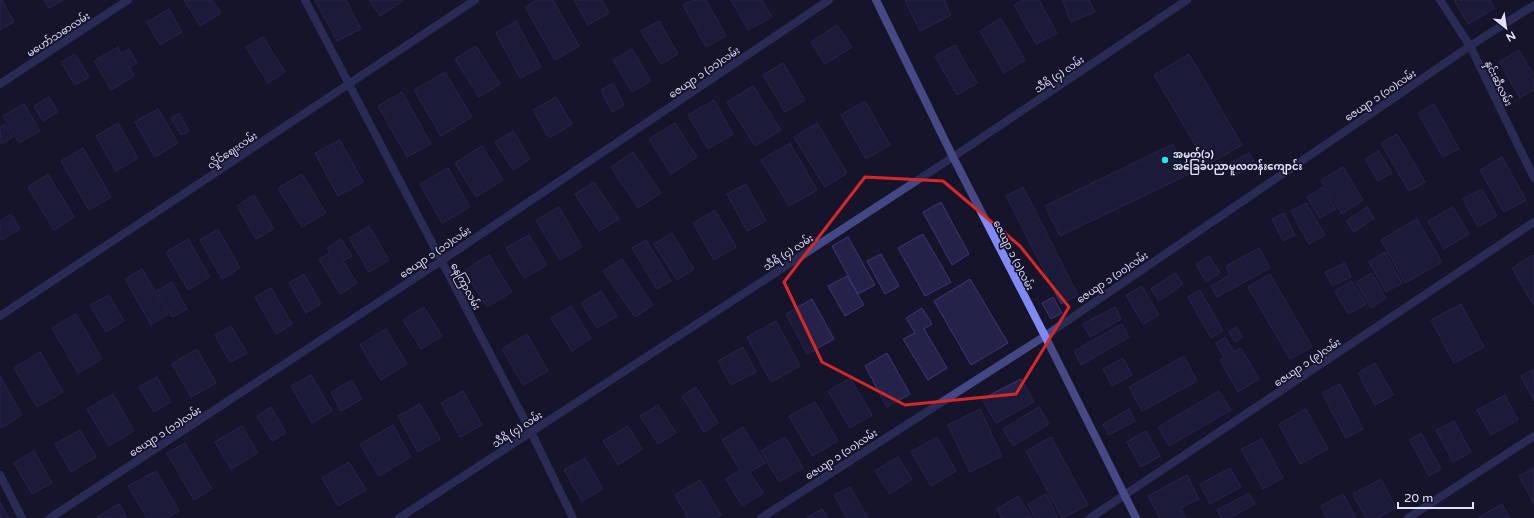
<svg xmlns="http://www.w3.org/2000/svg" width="1534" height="518" font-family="'Varela Round','Noto Sans Myanmar',sans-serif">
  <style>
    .building { fill: #25224a; stroke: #3b3674 }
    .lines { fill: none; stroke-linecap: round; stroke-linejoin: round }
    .street { stroke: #434885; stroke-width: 8 }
    .secondary { stroke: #808af4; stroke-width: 8 }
    .marked { fill: none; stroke: #d62828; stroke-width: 3; stroke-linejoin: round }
    .poi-dot { fill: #1debe9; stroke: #15142b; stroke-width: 1.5 }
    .labels { text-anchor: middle; stroke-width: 3.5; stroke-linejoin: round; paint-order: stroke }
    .street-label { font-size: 10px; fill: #e0e0fc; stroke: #15142b }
    .poi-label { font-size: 10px; font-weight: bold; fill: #e0e0fc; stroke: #15142b; text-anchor: start }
  </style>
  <rect width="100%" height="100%" fill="#15142b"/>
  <g class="building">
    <path d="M0,0h2l12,22 -14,8z"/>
    <path d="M44,0h19l-14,8z"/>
    <path d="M184,0h28l9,13 -21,13z"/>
    <path d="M315,0h31l15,29 -24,12z"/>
    <path d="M369,0h35l-24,16z"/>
    <path d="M537,0h16l26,46 -24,14 -30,-53z"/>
    <path d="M574,0h28l7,13 -21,12z"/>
    <path d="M693,0h13l20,36 -20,11 -23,-42z"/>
    <path d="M731,0h31l10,17 -24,13z"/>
    <path d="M905,0h39l7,15 -31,16z"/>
    <path d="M1023,0h16l18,33 -21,11 -22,-39z"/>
    <path d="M1062,0h27l6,12 -24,10z"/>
    <path d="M1454,0h36l5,8 -27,16z"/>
    <path d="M169,9l13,23 -22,13 -13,-23z"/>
    <path d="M1001,18l24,42 -21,13 -24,-42z"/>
    <path d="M516,21l25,46 -21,11 -24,-45z"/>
    <path d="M659,21l19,33 -17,10 -20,-33z"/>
    <path d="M837,25l15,22 -27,17 -14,-22z"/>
    <path d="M263,37l22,35 -17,11 -22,-36z"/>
    <path d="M955,45l22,38 -20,12 -22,-39z"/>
    <path d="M476,46l24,38 -21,13 -24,-38z"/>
    <path d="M118,47l3,7 8,-5 8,14 -8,4 5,9 -23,14 -17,-29z"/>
    <path d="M632,49l19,32 -19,11 -19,-32z"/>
    <path d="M1519,50l15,26v13l-14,9 -21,-36z"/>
    <path d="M75,54l14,23 -14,8 -14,-23z"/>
    <path d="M1189,54l53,91 -35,20 -53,-90z"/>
    <path d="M783,63l22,37 -20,12 -22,-37z"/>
    <path d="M445,72l27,45 -31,19 -27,-46z"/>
    <path d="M613,83l11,22 -12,7 -11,-22z"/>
    <path d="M753,86l28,44 -26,16 -28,-44z"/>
    <path d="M402,92l29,52 -24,13 -29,-51z"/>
    <path d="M49,97l9,15 -15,9 -9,-15z"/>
    <path d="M556,97l16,27 -23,14 -16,-28z"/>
    <path d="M714,100l19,34 -25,15 -20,-34z"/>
    <path d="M865,101l25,44 -24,14 -25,-44z"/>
    <path d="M24,104l16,27 -21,12 -16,-27z"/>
    <path d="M1434,104l25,45 -16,8 -25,-44z"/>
    <path d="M158,109l20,34 -23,14 -20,-35z"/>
    <path d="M179,113l10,18 -8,4 -10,-17z"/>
    <path d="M118,123l20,35 -22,13 -20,-35z"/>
    <path d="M675,123l22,34 -26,17 -22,-35z"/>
    <path d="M817,123l30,50 -22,14 -31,-50z"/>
    <path d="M5,124l8,13 -12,7 -1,-17z"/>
    <path d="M513,131l17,28 -17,11 -18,-28z"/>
    <path d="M1397,134l28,48 -16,9 -28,-48z"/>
    <path d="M340,140l23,42 -25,14 -23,-43z"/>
    <path d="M790,143l27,47 -28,16 -28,-46z"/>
    <path d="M1173,144l14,31 -127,61 -15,-30z"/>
    <path d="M482,146l21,34 -27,17 -21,-34z"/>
    <path d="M83,148l28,49 -22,13 -28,-49z"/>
    <path d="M1379,151l13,22 -14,8 -13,-22z"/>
    <path d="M633,152l28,41 -23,15 -27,-41z"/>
    <path d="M1249,153l6,11 -19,11 -6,-12z"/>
    <path d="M1502,157l24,43 -22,12 -24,-42z"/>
    <path d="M1222,161l4,8 -10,5 -4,-7z"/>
    <path d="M1343,167l20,33 -21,14 -21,-34z"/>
    <path d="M448,168l22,39 -28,16 -22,-39z"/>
    <path d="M48,174l26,43 -20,13 -26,-43z"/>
    <path d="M302,174l24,39 -24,14 -24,-39z"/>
    <path d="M594,182l25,37 -20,12 -24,-37z"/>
    <path d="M746,184l20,37 -19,10 -20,-37z"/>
    <path d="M1023,187l55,108 -17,9 -55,-108z"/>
    <path d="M1323,187l13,22 -16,9 -13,-21z"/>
    <path d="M1482,189l15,27 -19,11 -15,-28z"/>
    <path d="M254,195l20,34 -18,10 -19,-33z"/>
    <path d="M941,202l28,52 -17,11 -29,-53z"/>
    <path d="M1306,203l19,32 -16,9 -18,-33z"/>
    <path d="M559,207l23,40 -22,13 -24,-40z"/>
    <path d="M1367,207l7,11 -20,14 -8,-11z"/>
    <path d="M1453,207l16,27 -25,15 -16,-28z"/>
    <path d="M715,210l21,37 -22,13 -21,-37z"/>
    <path d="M1284,213l11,22 -12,6 -11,-22z"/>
    <path d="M11,214l9,15 -18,11 -2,-3v-16z"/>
    <path d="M1417,219l25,43 -37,21 -24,-43z"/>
    <path d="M369,226l20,34 -20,12 -20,-34z"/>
    <path d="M218,229l22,39 -18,11 -22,-39z"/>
    <path d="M672,233l22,36 -17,11 -23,-36z"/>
    <path d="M923,234l28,48 -26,14 -27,-48z"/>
    <path d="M529,235l18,30 -23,13 -18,-30z"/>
    <path d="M848,237l27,48 -17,9 -26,-48z"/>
    <path d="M188,239l22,38 -22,13 -22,-38z"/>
    <path d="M341,239l11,17 -9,5 14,22 -17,11 -21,-35 11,-6 -3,-5z"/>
    <path d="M646,240l25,41 -14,8 -25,-41z"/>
    <path d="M1259,248l11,20 -53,29 -6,-11 19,-11 -4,-9z"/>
    <path d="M1385,252l17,31 -16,9 -17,-30z"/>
    <path d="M881,254l18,32 -14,8 -18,-33z"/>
    <path d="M489,255l23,37 -25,15 -23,-36z"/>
    <path d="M1533,255l1,1v50l-22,-38z"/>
    <path d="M1209,256l11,17 -14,9 -10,-18z"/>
    <path d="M622,259l31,46 -18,12 -32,-46z"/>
    <path d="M1345,263l6,14 -19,9 -7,-14z"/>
    <path d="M142,269l26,45 -17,11 -26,-46z"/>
    <path d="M1175,273l8,11 -24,17 -8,-12z"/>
    <path d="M1372,273l14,25 -15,10 -15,-26z"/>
    <path d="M304,274l17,30 -15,9 -17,-30z"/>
    <path d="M1270,274l42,73 -22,12 -42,-72z"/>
    <path d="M847,276l17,29 -19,11 -17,-30z"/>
    <path d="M970,279l38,64 -37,22 -37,-64z"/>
    <path d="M1352,281l14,23 -18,10 -13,-23z"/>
    <path d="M172,282l15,27 -15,8 -15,-26z"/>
    <path d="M1142,286l17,29 -16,9 -17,-29z"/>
    <path d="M271,288l21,36 -16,10 -21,-37z"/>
    <path d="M1200,290l23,41 -12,7 -23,-41z"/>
    <path d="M601,291l16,25 -20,12 -16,-25z"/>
    <path d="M109,295l15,26 -18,11 -16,-27z"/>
    <path d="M1053,297l9,16 -11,6 -9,-16z"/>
    <path d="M812,299l22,40 -27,15 -21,-40z"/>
    <path d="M1461,304l23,43 -30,16 -23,-43z"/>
    <path d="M571,306l20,32 -19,13 -21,-33z"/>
    <path d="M424,307l18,29 -21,13 -18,-29z"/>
    <path d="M1115,307l6,12 -31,18 -7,-13z"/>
    <path d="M922,308l10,16 -8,5 23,39 -19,12 -25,-41 12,-6 -9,-15z"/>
    <path d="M76,314l26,45 -24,14 -26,-45z"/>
    <path d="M776,321l24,45 -29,16 -24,-45z"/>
    <path d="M1122,324l7,13 -48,28 -7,-14z"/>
    <path d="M231,326l16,27 -17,9 -15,-27z"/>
    <path d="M1236,327l7,10 -8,5 -6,-10z"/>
    <path d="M386,329l21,35 -26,16 -21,-35z"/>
    <path d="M527,334l21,37 -25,14 -21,-36z"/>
    <path d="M1225,337l9,15 7,-4 18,31 -21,13 -18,-32 4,-2 -8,-15z"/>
    <path d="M743,347l13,25 -25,13 -13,-24z"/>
    <path d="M197,349l19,34 -25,14 -19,-33z"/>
    <path d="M40,352l23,40 -26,15 -23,-39z"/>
    <path d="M887,353l23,41 -23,13 -22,-41z"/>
    <path d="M1184,356l13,25 -55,30 -13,-24z"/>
    <path d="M1123,358l9,17 -20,11 -9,-17z"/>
    <path d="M1375,363l18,32 -18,10 -17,-32z"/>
    <path d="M1534,369v32l-13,-25z"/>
    <path d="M311,375l21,36 -20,12 -21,-37z"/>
    <path d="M0,376l22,39 -21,13 -1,-3z"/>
    <path d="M157,377l14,25 -17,10 -15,-25z"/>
    <path d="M850,378l22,37 -22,13 -22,-37z"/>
    <path d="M1021,379l13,23 -38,21 -14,-24z"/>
    <path d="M352,380l10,19 -21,12 -10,-19z"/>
    <path d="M1340,384l23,45 -17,9 -24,-45z"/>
    <path d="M696,387l22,36 -14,9 -22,-36z"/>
    <path d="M463,391l19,34 -22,12 -19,-34z"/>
    <path d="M1219,391l12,19 -62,36 -11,-19z"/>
    <path d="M113,394l21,37 -25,15 -22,-37z"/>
    <path d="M1505,395l13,25 -27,15 -14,-25z"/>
    <path d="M815,402l23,39 -26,15 -23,-40z"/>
    <path d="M420,404l20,35 -22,13 -20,-36z"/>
    <path d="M658,405l18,28 -18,11 -18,-28z"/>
    <path d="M271,407l15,26 -14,8 -15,-25z"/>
    <path d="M1039,407l10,17 -36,22 -10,-17z"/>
    <path d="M980,409l22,47 -32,16 -22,-47z"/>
    <path d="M1129,409l6,12 -26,14 -6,-11z"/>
    <path d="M1306,409l22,40 -28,15 -21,-40z"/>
    <path d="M1454,421l17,31 -18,10 -17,-32z"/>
    <path d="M393,425l18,32 -32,19 -19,-32z"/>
    <path d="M242,426l16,27 -27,16 -16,-27z"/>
    <path d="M628,426l14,23 -24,16 -15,-24z"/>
    <path d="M743,427l22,36 -15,9 13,21 -21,13 -16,-27 14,-9 -18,-30z"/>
    <path d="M80,430l16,27 -25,15 -16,-28z"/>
    <path d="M1146,431l14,25 -19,11 -14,-25z"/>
    <path d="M1421,433l20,36 -12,7 -19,-36z"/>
    <path d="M785,437l18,31 -24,14 -18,-31z"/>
    <path d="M937,437l19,34 -25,15 -20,-34z"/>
    <path d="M1051,437l37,68 -25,13h-1l-36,-67z"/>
    <path d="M1262,439l21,39 -20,11 -22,-40z"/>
    <path d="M185,443l27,46 -18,11 -27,-47z"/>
    <path d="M34,451l18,32 -20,11 -18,-31z"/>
    <path d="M898,457l14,22 -22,15 -15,-23z"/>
    <path d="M585,458l18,31 -21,12 -18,-31z"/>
    <path d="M349,462l17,28 -28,16 -16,-28z"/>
    <path d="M1230,468l11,19 -31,17 -10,-20z"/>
    <path d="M1534,468v36l-15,-28z"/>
    <path d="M156,471l23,40 -12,7h-20l-19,-32z"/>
    <path d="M1187,475l12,24 -18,9 5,10h-26l-12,-22z"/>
    <path d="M1381,479l15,29 -19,10h-11l-13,-24z"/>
    <path d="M700,480l21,35 -6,3h-27l-13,-23z"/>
    <path d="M850,487l18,31h-21l-13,-23z"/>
    <path d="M1249,493l6,11 -25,14h-8l-5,-8z"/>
    <path d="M1046,494l12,24h-23l-7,-14z"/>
    <path d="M1343,494l13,24h-29l-6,-12z"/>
    <path d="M1018,496l14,22h-30l-5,-9z"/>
    <path d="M0,502l9,16h-9z"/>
    <path d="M119,504l8,14h-29l-1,-1z"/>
    <path d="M1502,504l8,14h-31v-1z"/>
    <path d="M822,509l6,9h-22z"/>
  </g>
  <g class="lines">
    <g class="street">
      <path d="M305,0l226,432 42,86"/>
      <path d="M1440,0l30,46 64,132"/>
      <path d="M0,84l128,-84"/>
      <path d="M0,316l475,-316"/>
      <path d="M0,475l22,43"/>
      <path d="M50,518l391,-257 388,-261"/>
      <path d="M399,518l554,-361 234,-157"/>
      <path d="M761,518l284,-182 425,-290 64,-41"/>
      <path d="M1090,518l444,-296"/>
      <path d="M1408,518l126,-82"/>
    </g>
    <path class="secondary" d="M876,0l77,157 92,179 91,182"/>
  </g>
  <path d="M0 0H1534V518H0ZM865,177l78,4 77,65 49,61 -53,87 -111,11 -83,-43 -38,-80z" fill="#15142b" fill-opacity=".55" fill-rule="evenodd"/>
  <path class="marked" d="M865,177l78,4 77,65 49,61 -53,87 -111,11 -83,-43 -38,-80z"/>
  <circle class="poi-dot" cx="1165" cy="160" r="4"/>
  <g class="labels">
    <g class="street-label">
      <text transform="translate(58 34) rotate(-33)" y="4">မဟော်သဓာလမ်း</text>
      <text transform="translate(704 72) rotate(-34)" y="4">ဇေယျာ ၁ (၁၁)လမ်း</text>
      <text transform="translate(1059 74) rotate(-34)" y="4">သီရိ (၄) လမ်း</text>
      <text transform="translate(1499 83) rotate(64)" y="4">နှင်းဆီလမ်း</text>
      <text transform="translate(1380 95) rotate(-34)" y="4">ဇေယျာ ၁ (၁၀)လမ်း</text>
      <text transform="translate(232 150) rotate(-34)" y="4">လှိုင်ဈေးလမ်း</text>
      <text transform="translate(435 252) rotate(-34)" y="4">ဇေယျာ ၁ (၁၁)လမ်း</text>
      <text transform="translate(788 252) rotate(-33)" y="4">သီရိ (၄) လမ်း</text>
      <text transform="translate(1014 255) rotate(63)" y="4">ဇေယျာ ၁ (၁)လမ်း</text>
      <text transform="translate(1112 277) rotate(-34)" y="4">ဇေယျာ ၁ (၁၀)လမ်း</text>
      <text transform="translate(466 286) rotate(62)" y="4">နေကြာလမ်း</text>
      <text transform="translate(1307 362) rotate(-34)" y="4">ဇေယျာ ၁ (၉)လမ်း</text>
      <text transform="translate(517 429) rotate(-33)" y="4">သီရိ (၄) လမ်း</text>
      <text transform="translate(165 431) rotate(-33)" y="4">ဇေယျာ ၁ (၁၁)လမ်း</text>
      <text transform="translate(841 454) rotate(-33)" y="4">ဇေယျာ ၁ (၁၀)လမ်း</text>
    </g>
    <g class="poi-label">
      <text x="1173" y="158">အမှတ်(၁)<tspan x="1173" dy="12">အခြေခံပညာမူလတန်းကျောင်း</tspan></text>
    </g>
  </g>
  <g transform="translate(1506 28) rotate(150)" stroke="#15142b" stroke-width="3" paint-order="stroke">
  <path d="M0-3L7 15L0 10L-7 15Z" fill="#e0e0fc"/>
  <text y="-6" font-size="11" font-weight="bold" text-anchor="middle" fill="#e0e0fc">N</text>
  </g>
  <path d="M1398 502v6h75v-6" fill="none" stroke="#e0e0fc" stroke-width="2"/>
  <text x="1404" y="502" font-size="12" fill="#e0e0fc" stroke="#15142b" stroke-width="3" paint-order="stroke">20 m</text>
</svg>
